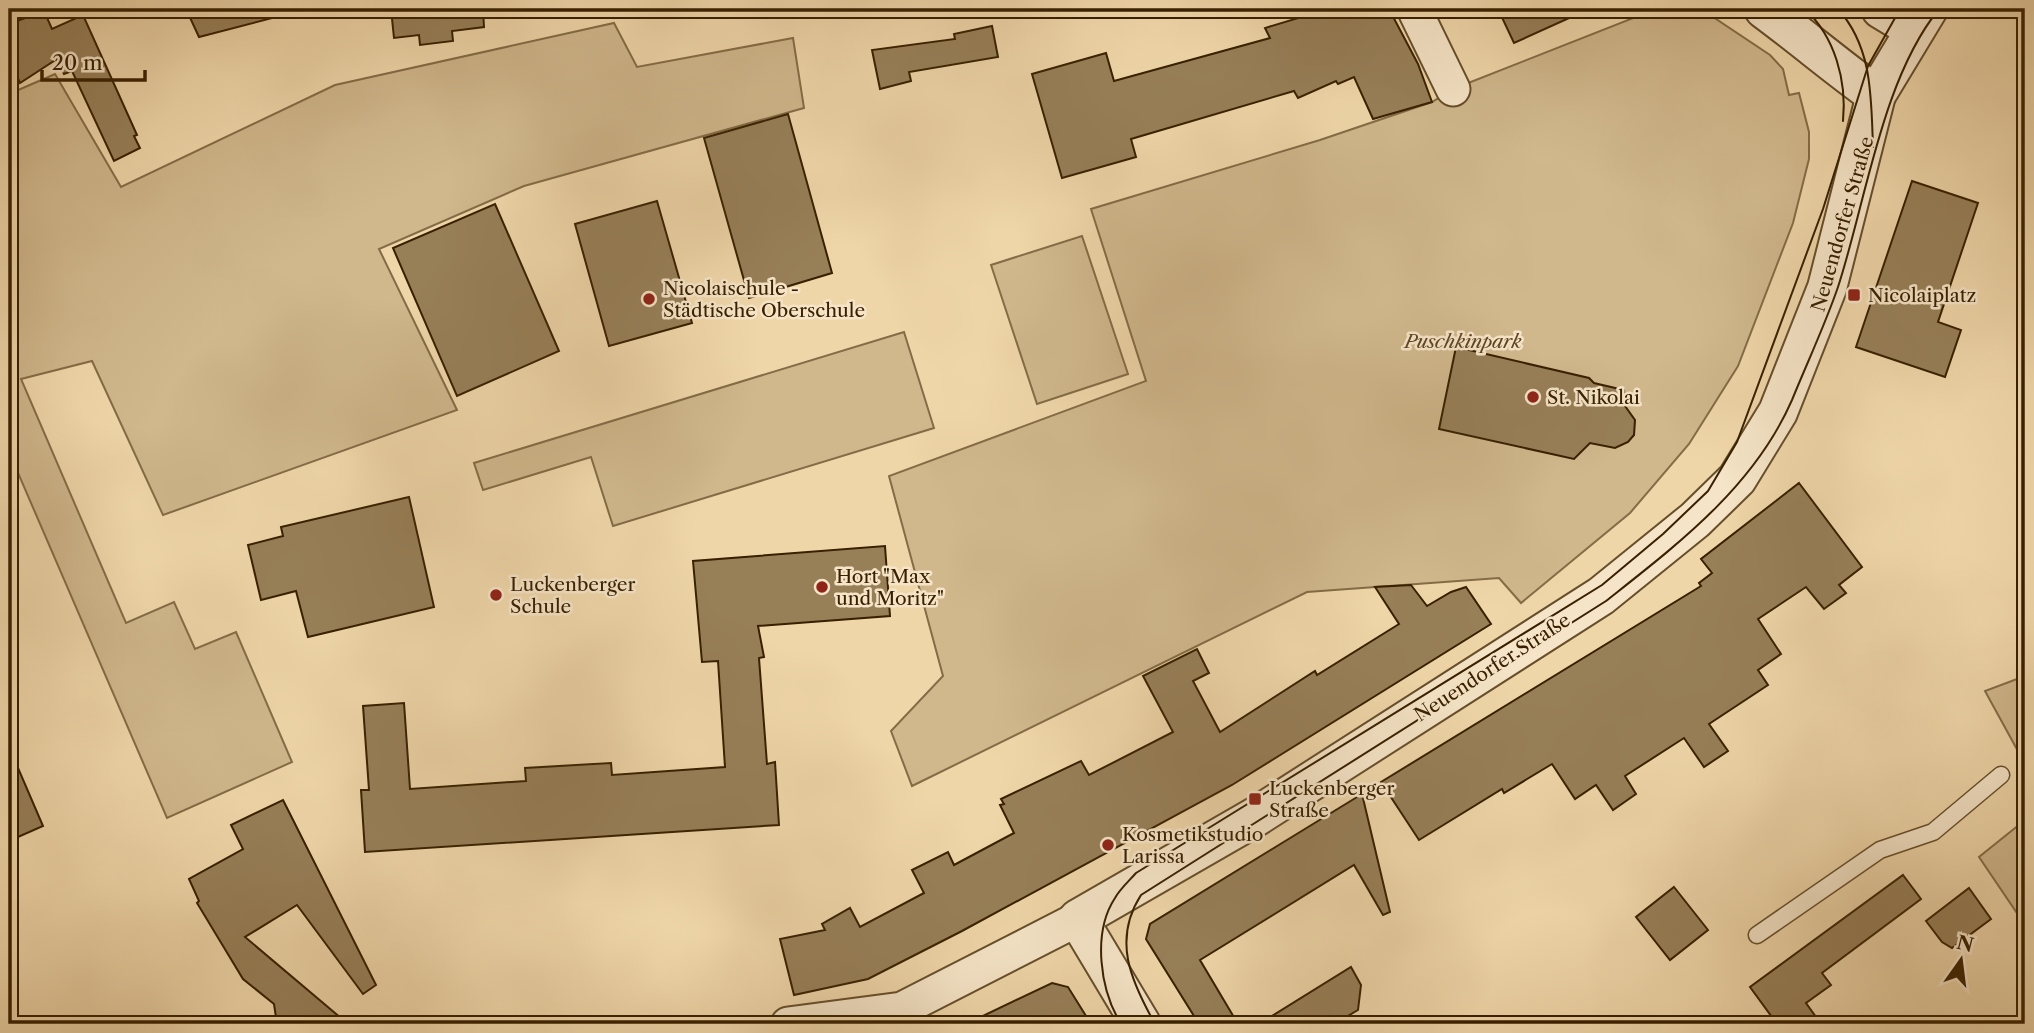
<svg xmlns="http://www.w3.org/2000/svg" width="2034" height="1033" font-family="'Libre Caslon Text',serif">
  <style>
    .green { fill: #d0b78c; stroke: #846c46; stroke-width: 2 }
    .building { fill: #977f58; stroke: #382000; stroke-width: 2 }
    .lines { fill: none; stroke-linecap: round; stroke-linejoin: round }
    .service-casing { stroke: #664e2a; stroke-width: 19 }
    .minor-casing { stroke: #664e2a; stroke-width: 37 }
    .tertiary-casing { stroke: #664e2a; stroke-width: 42 }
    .service { stroke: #f5e4c7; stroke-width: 16 }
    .minor { stroke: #f5e4c7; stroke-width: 33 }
    .tertiary { stroke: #f5e4c7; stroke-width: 38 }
    .tram { stroke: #382000; stroke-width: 2 }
    .poi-dot { fill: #8f2418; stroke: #f5e4c7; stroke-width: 2.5 }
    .labels { text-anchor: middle; stroke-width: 5; stroke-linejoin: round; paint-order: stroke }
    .street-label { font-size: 19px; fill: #382000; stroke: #f5e4c7 }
    .poi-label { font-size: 19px; fill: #382000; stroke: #f5e4c7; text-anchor: start }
    .park-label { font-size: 19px; font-style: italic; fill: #5e4623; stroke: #f5e4c7 }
  </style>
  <rect width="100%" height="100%" fill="#efd6a9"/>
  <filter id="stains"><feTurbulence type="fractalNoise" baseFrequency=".00286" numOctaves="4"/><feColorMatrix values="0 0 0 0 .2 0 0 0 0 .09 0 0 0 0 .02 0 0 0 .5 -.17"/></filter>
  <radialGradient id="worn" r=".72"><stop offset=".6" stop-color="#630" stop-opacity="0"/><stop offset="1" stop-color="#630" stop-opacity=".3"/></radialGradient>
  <g class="green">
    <path d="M1656,9l48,2 66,44 13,14 6,26 10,-2 10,39v27l-16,64 -55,143 -49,78 -59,69 -109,90 -22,-25 -192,14 -395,194 -21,-55 52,-55 -54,-200 257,-95 -55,-172 229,-69 112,-38 21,-13z"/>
    <path d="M614,23l23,44 156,-29 11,70 -280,78 -145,63 78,161 -294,105 -71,-154 -71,18 105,244 48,-21 21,47 41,-17 56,130 -125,56 -158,-366v-358l46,-20 66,113 214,-102z"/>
    <path d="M1082,236l46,138 -91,30 -46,-139z"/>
    <path d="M904,332l30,96 -321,98 -22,-69 -108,33 -9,-27z"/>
    <path d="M2025,676v88l-40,-73z"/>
    <path d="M2025,820v105l-46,-68z"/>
  </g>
  <g class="building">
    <path d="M186,9h85l1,9 -73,19z"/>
    <path d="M391,9h92l1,18 -32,4 1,10 -33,4 -1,-10 -25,3z"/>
    <path d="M1328,9h61l29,55 14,38 -59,17 -19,-42 -16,7 -2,-3 -38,17 -4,-7 -163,48 5,18 -74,21 -30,-104 74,-21 8,28 156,-43 -5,-10z"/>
    <path d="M1498,9h91l-75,34z"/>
    <path d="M44,11l8,18 31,-14 54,120 -3,1 6,12 -26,13 -42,-90 -8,3 -7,-15 -37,24 -11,-25v-34z"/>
    <path d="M992,26l6,31 -89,15 2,9 -31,8 -8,-39 83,-11 -1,-5z"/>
    <path d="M788,114l44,159 -83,25 -45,-160z"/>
    <path d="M1912,181l66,22 -40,119 23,8 -16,47 -89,-30z"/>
    <path d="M657,201l35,122 -83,23 -34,-122z"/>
    <path d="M495,204l64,147 -102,45 -64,-148z"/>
    <path d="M1456,347l133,31 5,5 30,7 1,16 10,14 -1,15 -6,7 -13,6 -25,-5 -16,16 -135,-30z"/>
    <path d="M1799,483l63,84 -23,18 7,8 -22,16 -18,-22 -48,32 23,35 -23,16 10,15 -59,39 19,27 -24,16 -20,-29 -59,38 11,18 -23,16 -17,-25 -21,14 -23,-35 -48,29 -2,-4 -83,51 -38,-58 320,-196 -2,-3 13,-10 -11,-14z"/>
    <path d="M409,497l25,110 -126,30 -12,-46 -35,9 -13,-55 35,-9 -2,-9z"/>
    <path d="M885,546l5,70 -132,10 6,31 -5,1 8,106 8,-2 4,63 -414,27 -4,-62h8l-6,-84 41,-3 6,86 116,-8 -1,-13 86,-5 1,12 113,-8 -7,-106 -16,1 -9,-101z"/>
    <path d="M1411,585l16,21 24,-14 15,-5 25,37 -259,161 -270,146 -94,48 -74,16 -14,-56 45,-9 -3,-6 28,-16 10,19 64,-34 -12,-23 36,-18 6,13 60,-32 -14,-28 4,-1 -3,-5 80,-38 8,14 84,-43 -30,-56 54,-27 12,24 -16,8 27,51 95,-61 2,4 82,-51 -24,-37z"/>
    <path d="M9,747l34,79 -34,15z"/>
    <path d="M1362,794l28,118 -7,3 -29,-50 -154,95 38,64h-39l-53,-85 4,-15z"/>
    <path d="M283,800l93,185 -13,9 -66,-89 -52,32 103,87h-71l-3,-20 -31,-25 -46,-76 2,-2 -10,-22 54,-30 -12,-24z"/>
    <path d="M1903,875l18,24 -99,74 9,12 -25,18 15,21h-44l-27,-37z"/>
    <path d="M1674,887l34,43 -38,30 -34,-43z"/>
    <path d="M1969,888l22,31 -39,29 -10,-6 -16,-21z"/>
    <path d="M1351,967l10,18 -3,25 -24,14h-75z"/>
    <path d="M1052,983l16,4 23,37h-125z"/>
  </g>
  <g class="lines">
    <g class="service-casing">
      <path id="service" d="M1757,935l123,-85 53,-18 68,-57"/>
    </g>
    <g class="minor-casing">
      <g id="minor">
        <path d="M1414,9l39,80"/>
        <path d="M788,1024l114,-15 176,-90"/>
      </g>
    </g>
    <g class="tertiary-casing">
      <g id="tertiary">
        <path d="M1764,9c38,28 74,59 112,86"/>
        <path d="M1881,9l33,20"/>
        <path d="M1141,1024l-63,-105 179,-103 344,-220 94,-76 42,-41 41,-67 49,-124 49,-193 52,-86"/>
      </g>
    </g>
    <use href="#service" class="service"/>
    <use href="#minor" class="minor"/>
    <use href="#tertiary" class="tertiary"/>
    <g class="tram">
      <path d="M1805,9c30,28 42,72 38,112"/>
      <path d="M1838,9c35,39 33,89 35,138"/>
      <path d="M1838,10c29,9 52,11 80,-1"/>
      <path d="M1121,1024c-21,-34 -29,-91 -6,-126 5,-9 14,-17 21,-25l466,-288 61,-51 45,-43 29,-49 86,-233 45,-143 27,-48 11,-9"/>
      <path d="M1155,1024c-24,-43 -43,-84 -14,-129l465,-294c72,-57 148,-114 186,-201 15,-37 33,-75 46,-113 28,-86 44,-208 101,-278"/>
    </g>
  </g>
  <g class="poi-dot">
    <rect x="1847" y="288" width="14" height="14" rx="3.5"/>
    <circle cx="649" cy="299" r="7"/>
    <circle cx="1533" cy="397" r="7"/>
    <circle cx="822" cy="587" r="7"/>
    <circle cx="496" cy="595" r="7"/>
    <rect x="1248" y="792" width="14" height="14" rx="3.5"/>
    <circle cx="1108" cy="845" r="7"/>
  </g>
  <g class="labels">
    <g class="street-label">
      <text transform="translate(1842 224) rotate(-74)" y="7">Neuendorfer Straße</text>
      <text transform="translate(1492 667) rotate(-33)" y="7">Neuendorfer Straße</text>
    </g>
    <g class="poi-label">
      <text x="663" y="295">Nicolaischule -<tspan x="663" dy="22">Städtische Oberschule</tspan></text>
      <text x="1868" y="302">Nicolaiplatz</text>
      <text x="1547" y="404">St. Nikolai</text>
      <text x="836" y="583">Hort "Max<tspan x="836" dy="22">und Moritz"</tspan></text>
      <text x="510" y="591">Luckenberger<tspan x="510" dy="22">Schule</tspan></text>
      <text x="1269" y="795">Luckenberger<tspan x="1269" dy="22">Straße</tspan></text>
      <text x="1122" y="841">Kosmetikstudio<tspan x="1122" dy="22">Larissa</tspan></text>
    </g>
    <g class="park-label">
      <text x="1463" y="348">Puschkinpark</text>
    </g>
  </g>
  <rect width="2034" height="1033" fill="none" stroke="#efd6a9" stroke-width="35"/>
  <rect x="10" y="10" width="2013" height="1012" fill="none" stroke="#382000" stroke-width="3.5"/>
  <rect x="18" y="18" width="1999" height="998" fill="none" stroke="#382000" stroke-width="2"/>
  <g transform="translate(1961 960) rotate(14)" stroke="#f5e4c7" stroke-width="5" paint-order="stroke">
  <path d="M0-5L12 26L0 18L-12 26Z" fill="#382000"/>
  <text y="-10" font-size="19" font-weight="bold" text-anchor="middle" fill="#382000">N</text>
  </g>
  <path d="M42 70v10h103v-10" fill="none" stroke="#382000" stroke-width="3.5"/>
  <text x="52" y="70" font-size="21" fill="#382000" stroke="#f5e4c7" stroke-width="5" paint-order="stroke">20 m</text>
  <rect width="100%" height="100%" filter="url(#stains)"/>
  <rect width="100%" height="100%" fill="url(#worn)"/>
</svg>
